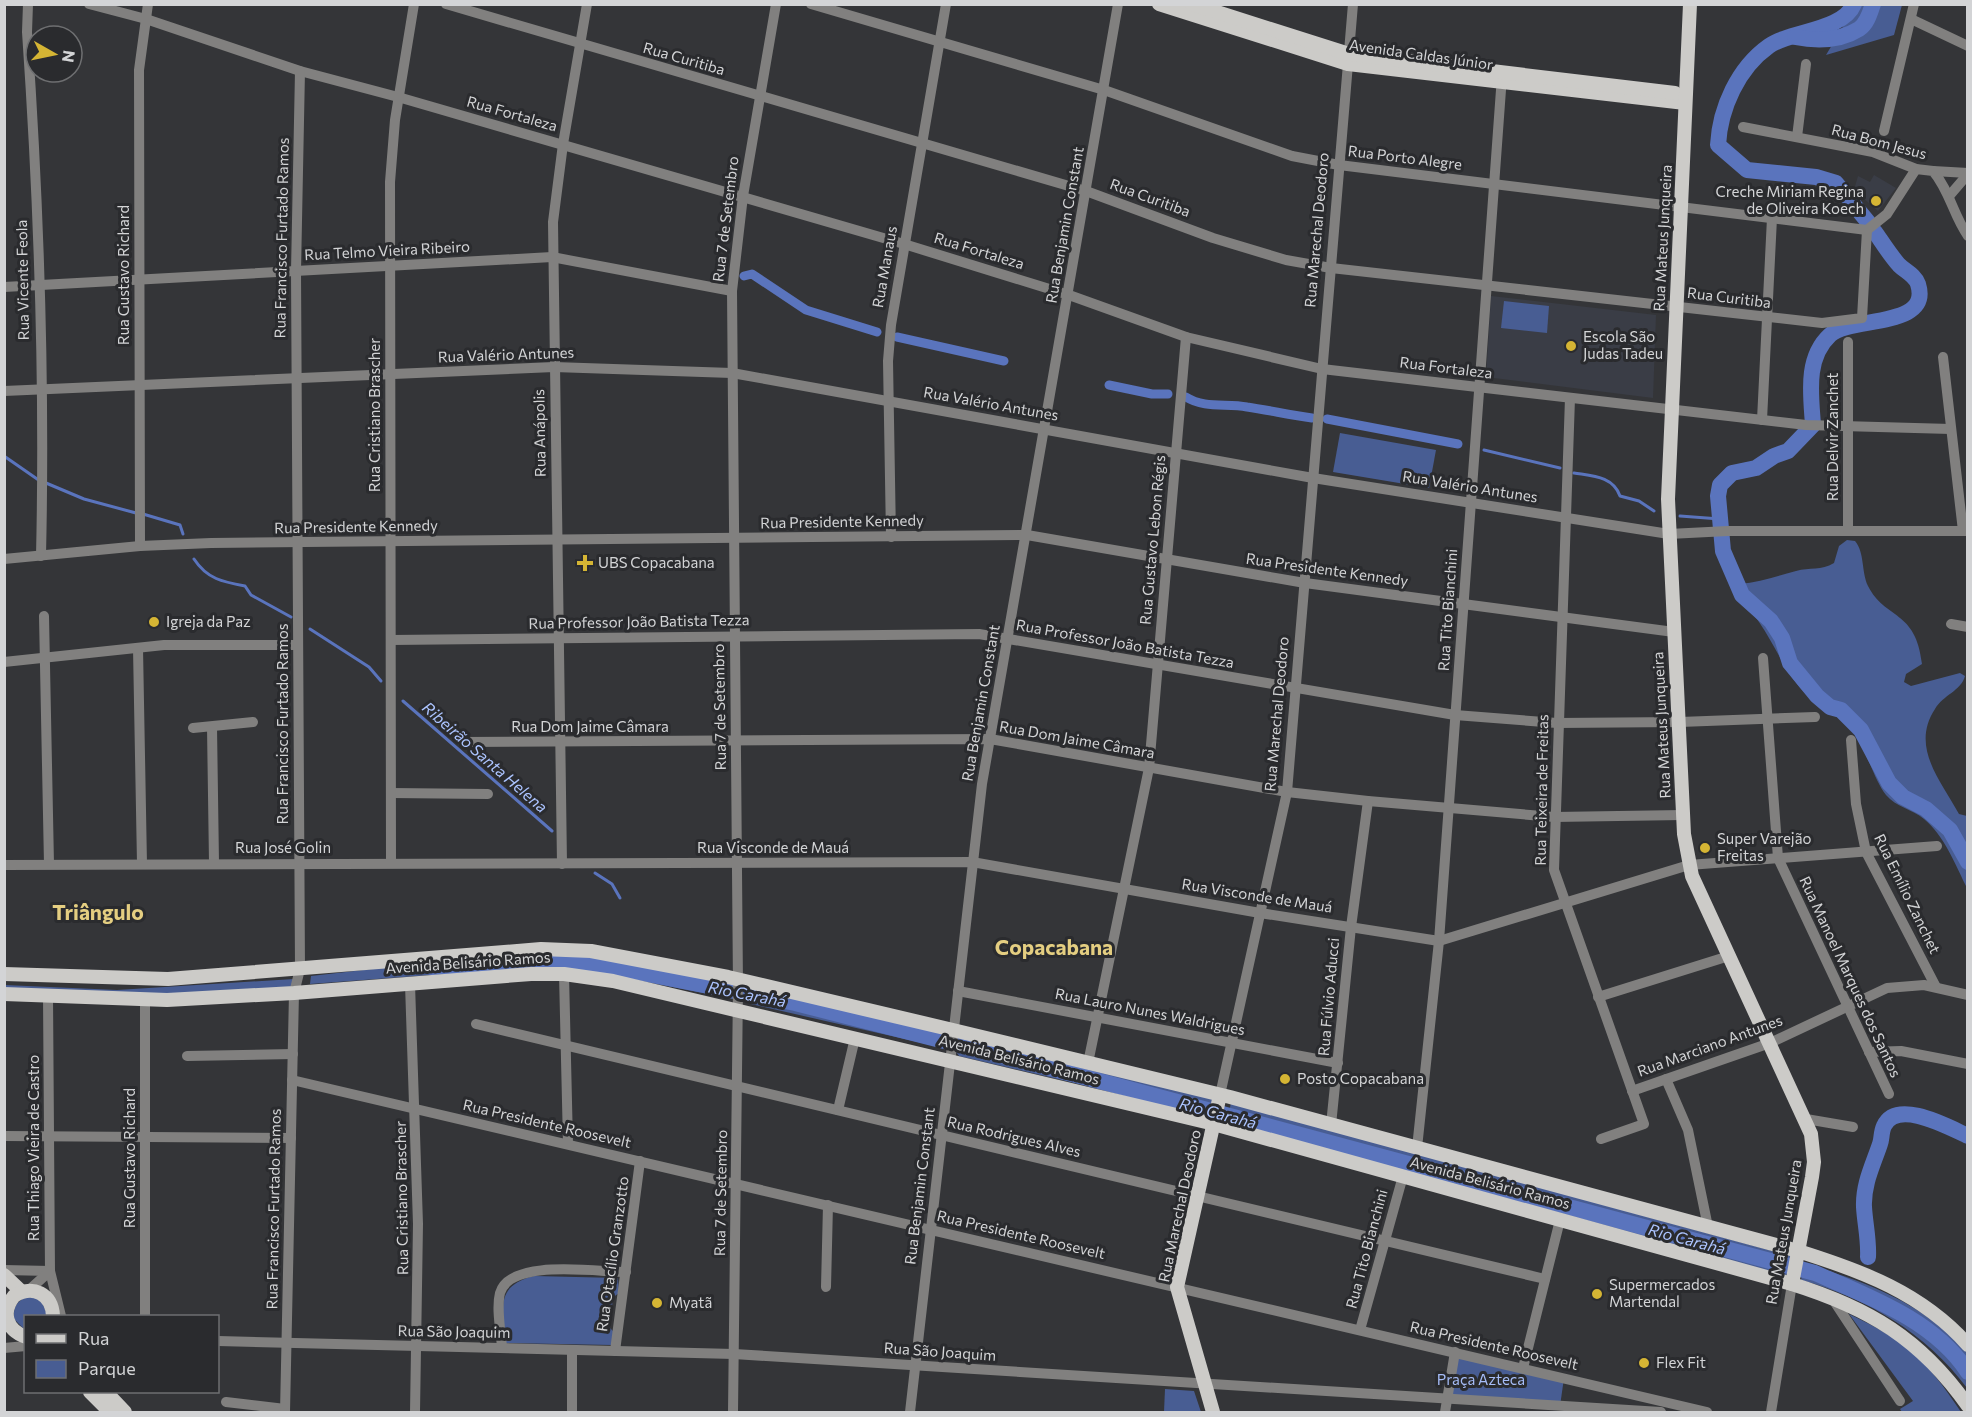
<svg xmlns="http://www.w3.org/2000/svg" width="1972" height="1417" font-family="Commissioner,sans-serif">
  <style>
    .built { fill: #3a3d46 }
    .green { fill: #485d93 }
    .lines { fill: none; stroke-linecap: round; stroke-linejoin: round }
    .stream { stroke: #5a74bd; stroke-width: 3 }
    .canal { stroke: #5a74bd; stroke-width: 9 }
    .river { stroke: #5a74bd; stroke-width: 16 }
    .minor { stroke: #81807f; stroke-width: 10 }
    .major { stroke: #cccbc8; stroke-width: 14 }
    .poi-dot { fill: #d5b534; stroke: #2a2b2e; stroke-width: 2 }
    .labels { text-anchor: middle; stroke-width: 6; stroke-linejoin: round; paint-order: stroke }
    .street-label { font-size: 15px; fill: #d3d4d6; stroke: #2a2b2e }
    .poi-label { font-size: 15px; fill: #d3d4d6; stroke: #2a2b2e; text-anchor: start }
    .park-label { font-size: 15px; fill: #a5bcf7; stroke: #2a2b2e }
    .water-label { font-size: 16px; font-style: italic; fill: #acc4ff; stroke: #2a2b2e }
    .district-label { font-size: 21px; font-weight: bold; fill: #e4ce81; stroke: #2a2b2e }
  </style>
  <rect width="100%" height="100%" fill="#343538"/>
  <g class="built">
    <path d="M1874,175l22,13 -18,23 -24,-21 4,-14 12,6z"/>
    <path d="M1491,296l165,19 -3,83 -167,-21z"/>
  </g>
  <g class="green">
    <path d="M1856,5h46l-8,30 -68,20z"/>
    <path d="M1504,301l45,5 -2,27 -46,-5z"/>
    <path d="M1340,433l96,17 -7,38 -96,-16z"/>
    <path d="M1847,540l8,1c10,12 6,30 13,45 17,34 48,23 54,78l-16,10 -2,8 7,4 49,-13 5,3c-4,15 -22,19 -30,33 -25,38 6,72 24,105l8,2v72c-11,-22 -23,-53 -43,-69 -12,-10 -28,-12 -38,-24 -12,-15 -19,-45 -34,-64 -13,-18 -34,-24 -49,-40 -19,-21 -28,-46 -44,-69 -7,-11 -18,-21 -26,-32l6,-6c21,-2 38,-8 57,-13 14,-4 25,0 38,-8l5,-17z"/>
    <path d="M573,954l159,28 -3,16 -118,-23 -100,-6 -201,15 1,-8 184,-21z"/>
    <path d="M294,979l-1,10 -155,8 -133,-6v-6l112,5z"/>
    <path d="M752,989l195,46 -3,13 -193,-44 -3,-14z"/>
    <path d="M960,1036l258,63 -3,17 -256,-60 -2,-3z"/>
    <path d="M1231,1103l560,153 -5,21 -559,-157z"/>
    <path d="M1805,1264c62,18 119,39 162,89v35c-41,-55 -100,-90 -166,-108z"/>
    <path d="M534,1276l84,2 1,15 -7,5c1,11 -1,18 -3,29l5,5 -2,13 -106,-2c-3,-34 -12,-57 28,-67z"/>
    <path d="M26,1297c14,-1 18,6 21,19h-21l-1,14 -11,-11c-1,-11 2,-17 12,-22z"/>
    <path d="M1849,1314c57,27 77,45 112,98h-59l-2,-3 13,-8z"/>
    <path d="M1455,1352l109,26 -4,28 -113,-7z"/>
    <path d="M1165,1389l29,2 7,21h-37z"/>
  </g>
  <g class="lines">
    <g class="stream">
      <path d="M1484,450l76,18"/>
      <path d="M4,456l36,25"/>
      <path d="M1574,473c18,3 39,3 46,23l19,5 15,10"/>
      <path d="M46,483l38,16 52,14"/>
      <path d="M143,514l37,11 3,9"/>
      <path d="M1680,516l40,3"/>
      <path d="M194,559c13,20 29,23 51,27l6,9 40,22"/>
      <path d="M310,629l59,38 12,14"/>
      <path d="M403,701l149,130"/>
      <path d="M595,873l17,11 8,14"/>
      <path d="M650,976l1,-7"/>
    </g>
    <g class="canal">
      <path d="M744,276l8,-2 54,36 71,22"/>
      <path d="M897,337l107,24"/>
      <path d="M1109,385l43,9h16"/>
      <path d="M1186,397c19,12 40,6 61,10 21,3 43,8 65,11"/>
      <path d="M1327,419l131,25"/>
    </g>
    <g class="river">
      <path d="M1854,4c-11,27 -64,27 -85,42 -31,22 -49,62 -51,99l29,25 69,7 20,6 32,39"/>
      <path d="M1795,37c21,4 45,4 64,-8 8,-5 11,-16 14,-25"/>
      <path d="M1875,232c7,10 15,23 24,33 6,6 16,10 19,19 14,45 -68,32 -88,51 -25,23 -19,60 -17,90l-25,26 -14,5 -18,12 -24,5 -12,12 -2,11 5,55 19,44 29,26 11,17 8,25 27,33 13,11 11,3 20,20 28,53 14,14 23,12 24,21 18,32"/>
      <path d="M432,967l127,-5 68,8 168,33 248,63 772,207c54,24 119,47 153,99"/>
      <path d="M1868,1257c1,-17 -3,-33 -4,-50 -1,-23 9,-42 16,-63 2,-5 1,-12 4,-18 13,-28 66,2 84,10"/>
    </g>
    <g class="minor">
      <path d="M28,4l-1,28c12,174 18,349 14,524"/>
      <path d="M89,4l57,15 154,52 98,26 506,147 165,51 117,42 136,32 484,56 145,4"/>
      <path d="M446,4l640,187 127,47 73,22 45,8 491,55 40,-5 5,-88"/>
      <path d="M811,4l293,86 188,66 47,9 528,65 20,-16 29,-45"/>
      <path d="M1911,19l57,27"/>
      <path d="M1743,127l130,25 43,17 17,2c17,20 20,44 35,65"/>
      <path d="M1884,131l30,-127"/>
      <path d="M1797,137l9,-73"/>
      <path d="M1933,171l35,2"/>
      <path d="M1950,195l18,-21"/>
      <path d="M4,287l548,-30 180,34"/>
      <path d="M1943,357l20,174"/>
      <path d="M4,391l550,-24 178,6 581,105 356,56 59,-3h240"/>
      <path d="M1570,398l-16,472 90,254 -43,15"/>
      <path d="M1762,420l10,-202"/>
      <path d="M1848,531v-189"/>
      <path d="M891,537l-3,-176 3,-36 55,-321"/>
      <path d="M140,546l-1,-476 9,-66"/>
      <path d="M4,559l136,-13 71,-3 816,-8 278,48 369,49"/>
      <path d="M44,616l5,248"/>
      <path d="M1951,624l17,3"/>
      <path d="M391,640l588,-6 476,81 102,8 123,-1 135,-5"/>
      <path d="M138,648l4,216"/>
      <path d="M1763,658l15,200 111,236"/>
      <path d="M4,662l160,-17h133"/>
      <path d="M212,727l2,136"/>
      <path d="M193,728l60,-6"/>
      <path d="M1851,740l5,64 10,48 70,135"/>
      <path d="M463,742l527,-3 297,53 81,9 186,16 129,-2"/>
      <path d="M391,793l97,1"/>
      <path d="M391,863l-1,-681 5,-62 19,-116"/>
      <path d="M562,864l-9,-642 10,-78 24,-140"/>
      <path d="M4,865l968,-3 288,51 179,28 250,-76 248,-19"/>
      <path d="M564,974l4,170"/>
      <path d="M410,984l8,240 -3,188"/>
      <path d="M958,991l380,72"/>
      <path d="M48,996l2,275 11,45"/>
      <path d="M1598,997l131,-41"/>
      <path d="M476,1024l1069,255"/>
      <path d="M1869,1052l32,-1 67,13"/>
      <path d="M187,1056l106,-2"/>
      <path d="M1088,1063l61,-295 37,-431"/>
      <path d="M1666,1079l22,51 20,97"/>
      <path d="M292,1080l1415,332"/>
      <path d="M1632,1091l138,-48 117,-55 37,-3 44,10"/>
      <path d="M1220,1095l67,-303 66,-788"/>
      <path d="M838,1110l17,-72"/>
      <path d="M1806,1119l47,8"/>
      <path d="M1331,1125l20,-198 17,-126"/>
      <path d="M4,1136l287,2"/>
      <path d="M1417,1148l22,-207 63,-865"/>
      <path d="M4,1270l46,1"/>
      <path d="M826,1287l2,-82"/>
      <path d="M29,1290l21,-19"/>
      <path d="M1832,1298l68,103"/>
      <path d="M145,1316v-317"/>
      <path d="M1360,1330l43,-154"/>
      <path d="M218,1341l516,13 927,58"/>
      <path d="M4,1348l22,-2"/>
      <path d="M502,1348c-1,-17 -6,-39 -2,-55 10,-35 97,-21 126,-21"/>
      <path d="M572,1350v62"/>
      <path d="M615,1351l25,-190"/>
      <path d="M1523,1368l37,-148"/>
      <path d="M226,1402l59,7"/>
      <path d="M285,1412l9,-419 6,-24 -4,-698 4,-200"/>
      <path d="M733,1412l5,-425 -6,-696 11,-95 33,-192"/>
      <path d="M910,1412l72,-628 136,-780"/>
      <path d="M1445,1412l10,-60"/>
      <path d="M1771,1412l21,-128"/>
    </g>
    <g class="major">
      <path d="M1159,4l189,60 337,39"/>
      <path d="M1192,4l157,50 326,39"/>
      <path d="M1690,4l-22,495 16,335 8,42 119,258 3,28 -2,15 -20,107"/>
      <path d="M4,974l164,5 373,-30 50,2 137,26 225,53 277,67 568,154c64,20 124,42 170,94"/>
      <path d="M4,994l163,6 127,-7 237,-19h33l49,7 597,142 582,161c77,24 129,55 176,122"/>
      <path d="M4,1275l17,16"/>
      <path d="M26,1337c-20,-7 -25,-25 -12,-41 19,-12 38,-2 39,20"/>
      <path d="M90,1392l20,20"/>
      <path d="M106,1392l19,20"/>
      <path d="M1213,1412l-36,-125 43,-192"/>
    </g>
  </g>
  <g class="poi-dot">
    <circle cx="1876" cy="201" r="6"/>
    <circle cx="1571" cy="346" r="6"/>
    <path d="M582 554h6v6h6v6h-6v6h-6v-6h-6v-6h6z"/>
    <circle cx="154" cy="622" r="6"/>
    <circle cx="1705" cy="848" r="6"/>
    <circle cx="1285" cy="1079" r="6"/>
    <circle cx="1597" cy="1294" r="6"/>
    <circle cx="657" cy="1303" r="6"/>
    <circle cx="1644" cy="1363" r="6"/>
  </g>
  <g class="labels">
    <g class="street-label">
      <text transform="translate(1421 55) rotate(8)" y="5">Avenida Caldas Júnior</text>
      <text transform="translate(684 59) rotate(16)" y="5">Rua Curitiba</text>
      <text transform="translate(512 114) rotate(16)" y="5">Rua Fortaleza</text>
      <text transform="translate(1879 142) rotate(15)" y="5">Rua Bom Jesus</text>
      <text transform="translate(1405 158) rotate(7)" y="5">Rua Porto Alegre</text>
      <text transform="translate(1150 198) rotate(20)" y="5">Rua Curitiba</text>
      <text transform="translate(726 219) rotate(-83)" y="5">Rua 7 de Setembro</text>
      <text transform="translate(1065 225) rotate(-80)" y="5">Rua Benjamin Constant</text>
      <text transform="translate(1317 230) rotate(-85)" y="5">Rua Marechal Deodoro</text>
      <text transform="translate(282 238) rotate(-89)" y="5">Rua Francisco Furtado Ramos</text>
      <text transform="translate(1663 238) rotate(-87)" y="5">Rua Mateus Junqueira</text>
      <text transform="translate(387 251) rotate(-3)" y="5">Rua Telmo Vieira Ribeiro</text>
      <text transform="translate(979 251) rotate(17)" y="5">Rua Fortaleza</text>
      <text transform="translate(885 267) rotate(-80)" y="5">Rua Manaus</text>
      <text transform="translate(124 275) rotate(-90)" y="5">Rua Gustavo Richard</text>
      <text transform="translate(23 280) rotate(-91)" y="5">Rua Vicente Feola</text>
      <text transform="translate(1729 298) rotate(7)" y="5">Rua Curitiba</text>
      <text transform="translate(506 355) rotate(-2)" y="5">Rua Valério Antunes</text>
      <text transform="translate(1446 368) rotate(7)" y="5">Rua Fortaleza</text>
      <text transform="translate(991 404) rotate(10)" y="5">Rua Valério Antunes</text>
      <text transform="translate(375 415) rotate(-90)" y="5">Rua Cristiano Brascher</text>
      <text transform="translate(540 433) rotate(-91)" y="5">Rua Anápolis</text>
      <text transform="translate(1833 437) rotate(-90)" y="5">Rua Delvir Zanchet</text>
      <text transform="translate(1470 487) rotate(9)" y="5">Rua Valério Antunes</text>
      <text transform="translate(842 522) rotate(-1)" y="5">Rua Presidente Kennedy</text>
      <text transform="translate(356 527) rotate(-1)" y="5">Rua Presidente Kennedy</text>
      <text transform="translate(1153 540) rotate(-85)" y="5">Rua Gustavo Lebon Régis</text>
      <text transform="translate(1327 570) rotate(8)" y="5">Rua Presidente Kennedy</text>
      <text transform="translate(1448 610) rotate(-86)" y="5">Rua Tito Bianchini</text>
      <text transform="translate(639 622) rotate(-1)" y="5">Rua Professor João Batista Tezza</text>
      <text transform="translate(1125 644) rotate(10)" y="5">Rua Professor João Batista Tezza</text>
      <text transform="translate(981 703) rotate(-80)" y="5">Rua Benjamin Constant</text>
      <text transform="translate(720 707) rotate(-91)" y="5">Rua 7 de Setembro</text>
      <text transform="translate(1277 714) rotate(-85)" y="5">Rua Marechal Deodoro</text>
      <text transform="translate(283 724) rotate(-90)" y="5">Rua Francisco Furtado Ramos</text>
      <text transform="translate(1662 725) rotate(-93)" y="5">Rua Mateus Junqueira</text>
      <text x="590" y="732">Rua Dom Jaime Câmara</text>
      <text transform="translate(1077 740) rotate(10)" y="5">Rua Dom Jaime Câmara</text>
      <text transform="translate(1542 790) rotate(-89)" y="5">Rua Teixeira de Freitas</text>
      <text x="283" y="853">Rua José Golin</text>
      <text x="773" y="853">Rua Visconde de Mauá</text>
      <text transform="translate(1907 894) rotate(64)" y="5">Rua Emílio Zanchet</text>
      <text transform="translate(1257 896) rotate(9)" y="5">Rua Visconde de Mauá</text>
      <text transform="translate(468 963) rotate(-4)" y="5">Avenida Belisário Ramos</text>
      <text transform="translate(1850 977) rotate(65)" y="5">Rua Manoel Marques dos Santos</text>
      <text transform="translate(1329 997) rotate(-85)" y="5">Rua Fúlvio Aducci</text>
      <text transform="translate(1150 1012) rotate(11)" y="5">Rua Lauro Nunes Waldrigues</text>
      <text transform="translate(1710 1046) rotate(-20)" y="5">Rua Marciano Antunes</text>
      <text transform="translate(1019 1060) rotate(14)" y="5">Avenida Belisário Ramos</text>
      <text transform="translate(547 1124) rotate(13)" y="5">Rua Presidente Roosevelt</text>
      <text transform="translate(1014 1137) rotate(13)" y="5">Rua Rodrigues Alves</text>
      <text transform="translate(34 1148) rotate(-90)" y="5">Rua Thiago Vieira de Castro</text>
      <text transform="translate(130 1158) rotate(-90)" y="5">Rua Gustavo Richard</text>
      <text transform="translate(1490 1183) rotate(15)" y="5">Avenida Belisário Ramos</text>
      <text transform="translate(920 1186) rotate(-83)" y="5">Rua Benjamin Constant</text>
      <text transform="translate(721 1193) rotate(-89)" y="5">Rua 7 de Setembro</text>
      <text transform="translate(402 1198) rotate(-91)" y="5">Rua Cristiano Brascher</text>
      <text transform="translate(1180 1206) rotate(-78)" y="5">Rua Marechal Deodoro</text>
      <text transform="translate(274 1209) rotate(-89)" y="5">Rua Francisco Furtado Ramos</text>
      <text transform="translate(1784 1232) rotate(-80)" y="5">Rua Mateus Junqueira</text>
      <text transform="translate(1021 1235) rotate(13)" y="5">Rua Presidente Roosevelt</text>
      <text transform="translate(1367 1249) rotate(-75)" y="5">Rua Tito Bianchini</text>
      <text transform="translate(613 1254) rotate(-82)" y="5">Rua Otacílio Granzotto</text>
      <text transform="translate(454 1332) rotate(1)" y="5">Rua São Joaquim</text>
      <text transform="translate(1494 1346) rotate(13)" y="5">Rua Presidente Roosevelt</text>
      <text transform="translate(940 1352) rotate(4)" y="5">Rua São Joaquim</text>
    </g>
    <g class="poi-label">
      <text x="1864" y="197" text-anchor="end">Creche Miriam Regina<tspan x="1864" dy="17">de Oliveira Koech</tspan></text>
      <text x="1583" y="342">Escola São<tspan x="1583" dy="17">Judas Tadeu</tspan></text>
      <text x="598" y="568">UBS Copacabana</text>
      <text x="166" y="627">Igreja da Paz</text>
      <text x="1717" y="844">Super Varejão<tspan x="1717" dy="17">Freitas</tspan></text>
      <text x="1297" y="1084">Posto Copacabana</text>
      <text x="1609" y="1290">Supermercados<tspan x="1609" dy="17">Martendal</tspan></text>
      <text x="669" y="1308">Myatã</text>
      <text x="1656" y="1368">Flex Fit</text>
    </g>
    <g class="park-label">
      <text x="1481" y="1385">Praça Azteca</text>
    </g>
    <g class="water-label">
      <text transform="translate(485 757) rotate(41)" y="6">Ribeirão Santa Helena</text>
      <text transform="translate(747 994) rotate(11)" y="6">Rio Carahá</text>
      <text transform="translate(1218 1113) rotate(15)" y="6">Rio Carahá</text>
      <text transform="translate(1687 1239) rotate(15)" y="6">Rio Carahá</text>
    </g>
    <g class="district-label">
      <text x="98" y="920">Triângulo</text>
      <text x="1054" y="955">Copacabana</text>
    </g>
  </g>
  <rect width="1972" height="1417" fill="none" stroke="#d3d4d6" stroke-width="12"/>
  <rect x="24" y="1315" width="195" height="78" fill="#2a2b2e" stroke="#6e6f71" stroke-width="1.5"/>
  <rect x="36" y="1334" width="30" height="9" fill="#cccbc8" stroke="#6e6f71" stroke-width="1.5"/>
  <text x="78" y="1345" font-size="18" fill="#d3d4d6">Rua</text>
  <rect x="36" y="1360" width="30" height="18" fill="#485d93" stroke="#6e6f71" stroke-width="1.5"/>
  <text x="78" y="1375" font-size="18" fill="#d3d4d6">Parque</text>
  <g transform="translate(54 54) rotate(99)"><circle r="28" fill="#2a2b2e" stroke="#6e6f71" stroke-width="1.5"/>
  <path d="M0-4.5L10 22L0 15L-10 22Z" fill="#d5b534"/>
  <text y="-9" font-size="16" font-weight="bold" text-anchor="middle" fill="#d3d4d6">N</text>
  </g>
</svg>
